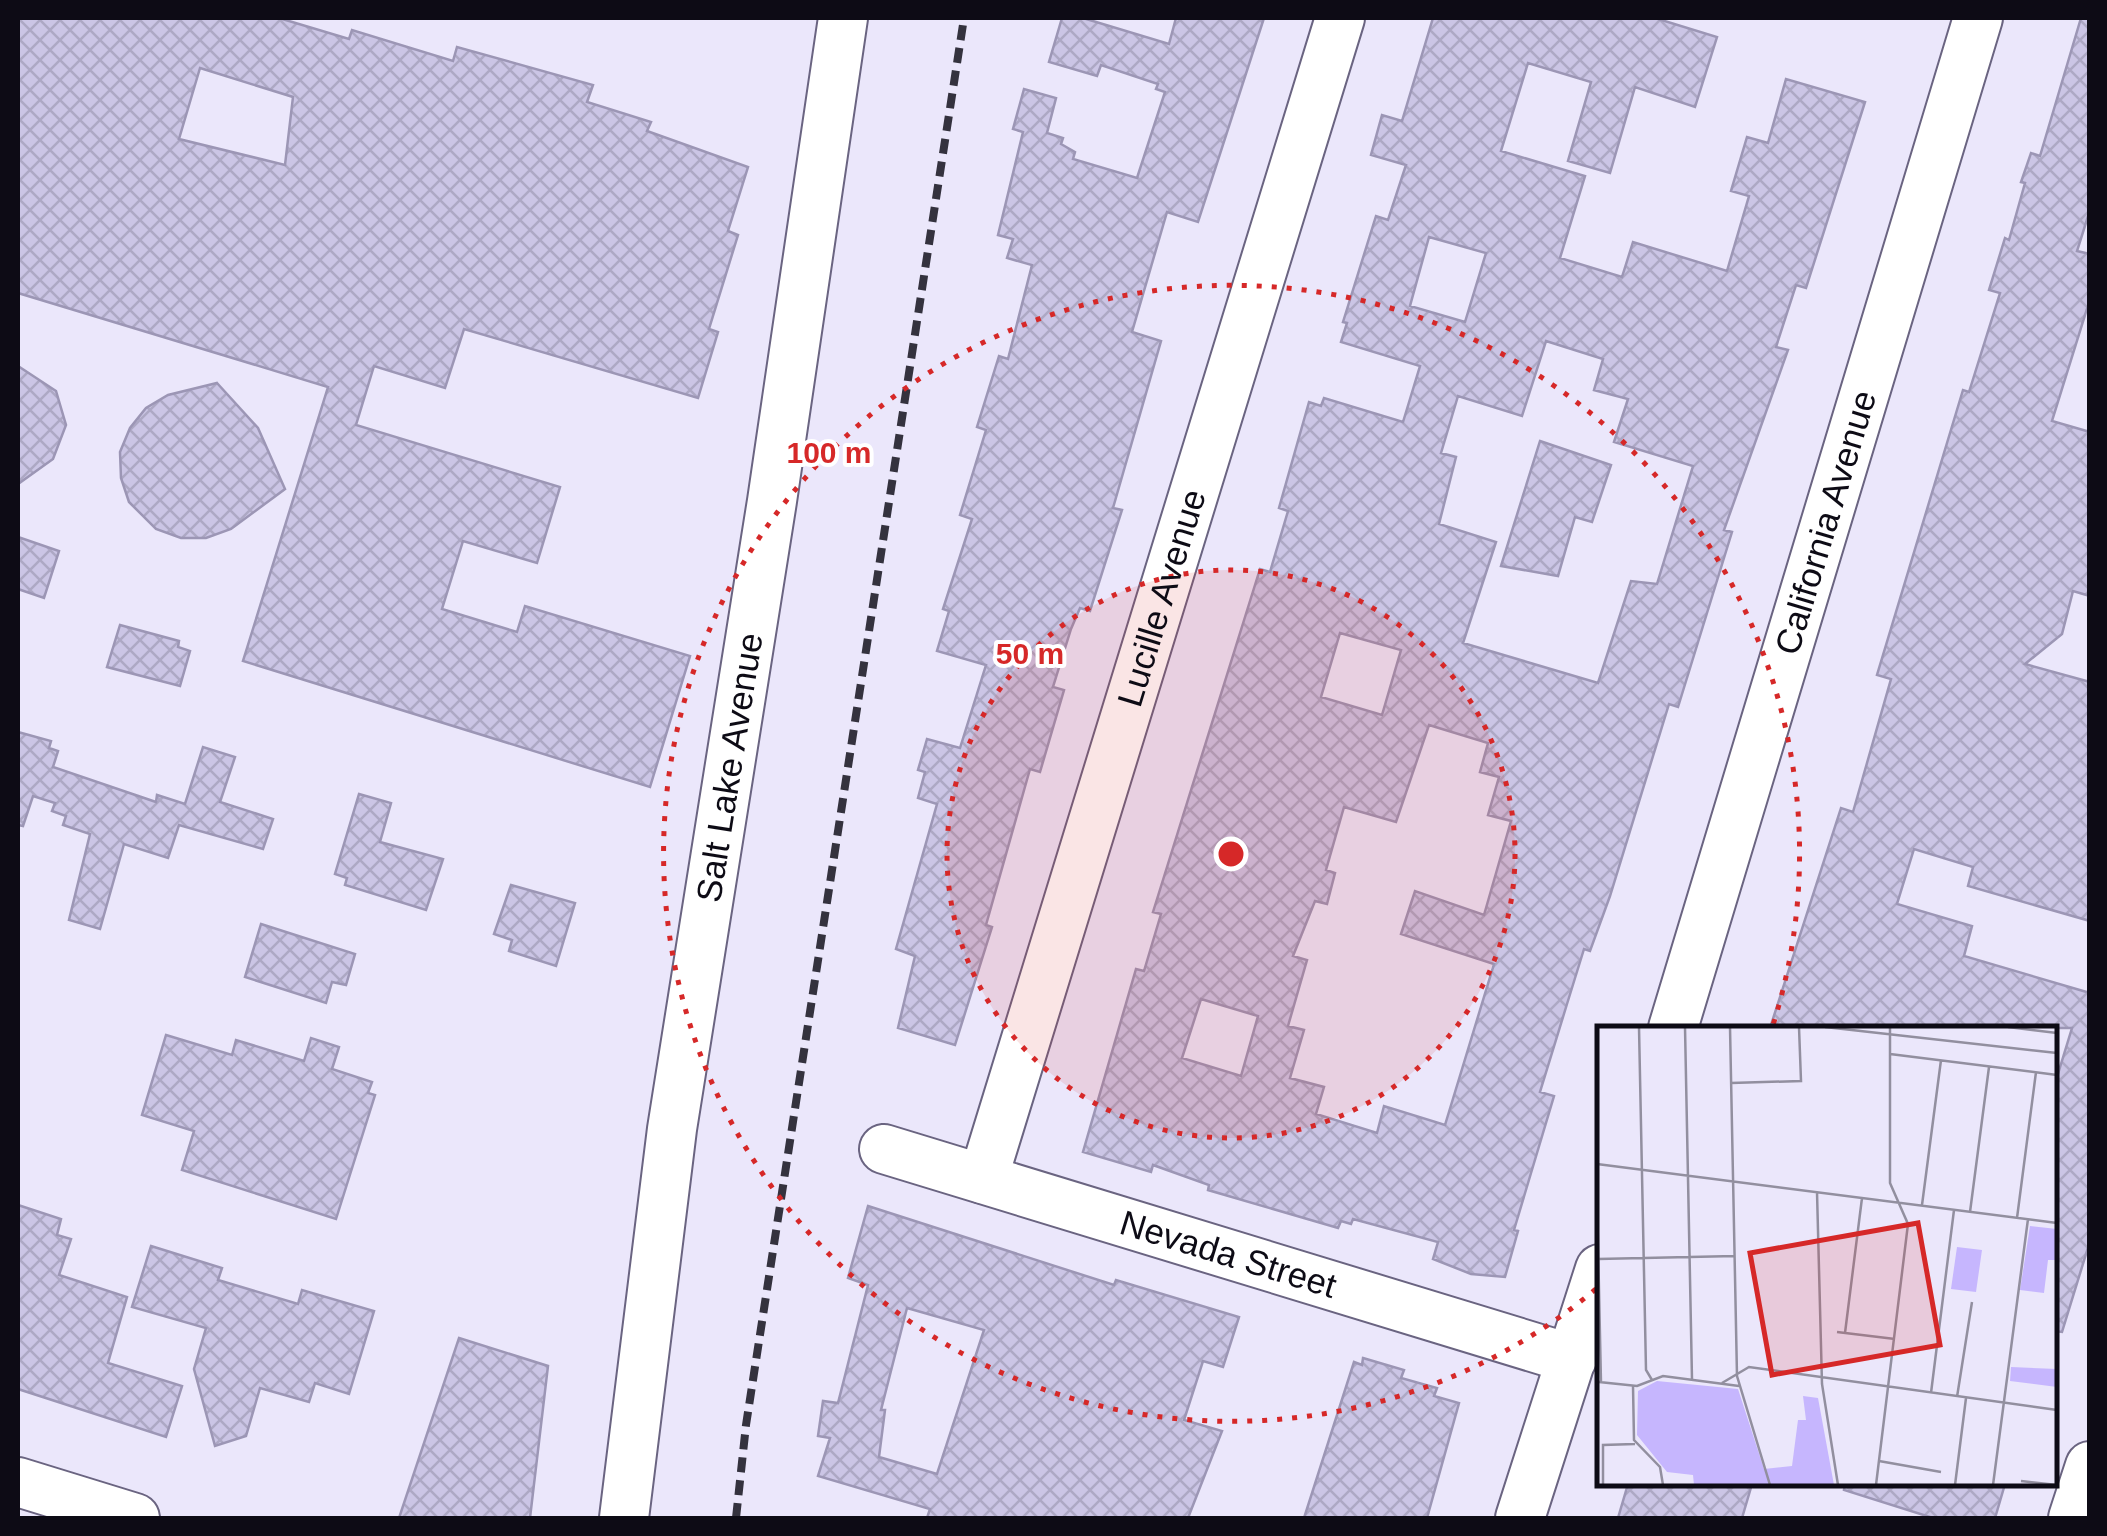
<svg xmlns="http://www.w3.org/2000/svg" width="2107" height="1536" font-family="Helvetica,sans-serif">
  <style>
    .building { fill: url(#building-cross-hatch); stroke: #9c96b5; stroke-width: 2.5; fill-rule: evenodd }
    .lines { fill: none; stroke-linecap: round; stroke-linejoin: round }
    .minor-casing { stroke: #6a6481; stroke-width: 52 }
    .minor { stroke: #fff; stroke-width: 48 }
    .rail { stroke: #34323e; stroke-width: 8; stroke-dasharray: 15 8; stroke-linecap: butt }
    .ring { fill: none; stroke: #d62828; stroke-width: 5; stroke-dasharray: 5 10 }
    .labels { text-anchor: middle; stroke-width: 8; stroke-linejoin: round; paint-order: stroke }
    .street-label { font-size: 35px; fill: #0d0b15; stroke: #fff }
    .inset-road { fill: none; stroke: #928f9f; stroke-width: 2.5 }
    .view { fill: #d62828; fill-opacity: 0.15; stroke: #d62828; stroke-width: 5 }
    .inset-edge { fill: none; stroke: #0d0b15; stroke-width: 5 }
    .centre { fill: #d62828; stroke: #fff; stroke-width: 5 }
    .ring-label { font-size: 30px; text-anchor: middle; font-weight: bold; fill: #d62828; stroke: #fff; stroke-width: 8; stroke-linejoin: round; paint-order: stroke }
  </style>
  <defs>
    <pattern id="building-cross-hatch" width="8" height="8" patternUnits="userSpaceOnUse" patternTransform="scale(2.5)"><rect width="8" height="8" fill="#cbc5e5"/><path d="M0 0l8 8M0 8l8-8" fill="none" stroke="#ada8c4"/></pattern>
  </defs>
  <rect width="100%" height="100%" fill="#ebe7fb"/>
  <g class="building">
    <path d="M18,18h261l70,21 3,-9 101,31 4,-14 136,38 -6,17 64,20 -4,9 101,36 -20,64 10,4 -29,94 9,3 -20,66 -234,-69 -19,59 -71,-22 -18,59 204,62 -23,76 -74,-22 -21,68 75,23 8,-26 165,50 -40,131 -407,-126 85,-274 -310,-94zM200,68l93,29 -8,68 -106,-26z"/>
    <path d="M1062,18h21l86,26 7,-26h88l-66,204 -31,-10 -35,120 29,9 -48,167 9,2 -32,101 -10,-3 -9,21 -18,58 11,3 -24,82 -10,-3 -44,156 6,2 -37,118 -57,-17 17,-72 -19,-7 41,-145 -19,-6 7,-26 -7,-2 9,-31 33,9 26,-83 -49,-14 12,-40 -6,-2 29,-90 -12,-4 26,-85 -9,-3 22,-71 9,3 24,-94 -25,-7 6,-19 -15,-4 25,-103 -10,-3 11,-40 32,9 -9,35 16,5 -2,6 14,8 -2,7 64,19 28,-86 -9,-3 2,-5 -57,-19 -4,11 -48,-14z"/>
    <path d="M1433,18h222l62,19 -22,70 -60,-20 -25,86 -42,-12 23,-79 -63,-19 -27,88 84,25 -25,82 62,19 11,-35 94,29 22,-75 -18,-5 16,-54 21,6 18,-64 79,23 -59,186 -10,-3 -20,62 12,3 -64,180 8,2 -54,175 -9,-3 -59,192 -20,55 -6,-2 -17,55 -27,88 14,4 -40,134 4,1 -13,46 -34,-3 -38,-15 5,-17 -85,-23 -2,5 -10,-3 -3,7 -130,-38 1,-5 -56,-20 -2,7 -68,-20 53,-183 8,2 17,-57 -8,-2 107,-343 10,3 18,-61 -9,-3 30,-106 12,4 3,-8 79,24 17,-56 -79,-24 6,-19 -4,-1 33,-106 12,4 18,-55 -35,-10 11,-40 20,6zM1429,237l57,16 -21,69 -55,-16zM1546,341l57,18 -9,31 34,9 -14,43 79,24 -36,118 -26,-3 -33,102 -135,-40 33,-101 -57,-18 17,-67 -15,-4 17,-57 64,20zM1340,633l61,17 -19,65 -61,-18zM1429,725l59,18 -8,29 19,5 -11,38 23,6 -27,94 -69,-24 -14,43 93,30 -49,161 -61,-19 -7,27 -61,-19 8,-27 -34,-9 14,-48 -16,-4 19,-66 -14,-4 22,-55 12,3 8,-31 -9,-3 18,-63 52,15zM1201,999l57,17 -17,60 -59,-18z"/>
    <path d="M2081,18h9v192l-13,41 13,3v45l-38,122 38,11v164l-17,-5 -11,43 -37,30 65,18v239l-122,-35 5,-19 -59,-18 -17,55 75,22 -8,30 126,37v248l-28,91 -8,-1v-244l18,-59h-302l71,-220 12,4 38,-133 -14,-4 86,-285 6,2 31,-99 -11,-3 16,-52 4,2 16,-57 -4,-1 10,-29 9,3z"/>
    <path d="M18,366l38,25 10,34 -13,34 -35,25z"/>
    <path d="M217,383l41,45 27,61 -54,40 -25,9h-25l-25,-9 -27,-27 -8,-24 -1,-26 10,-24 16,-20 22,-13z"/>
    <path d="M1540,441l71,24 -19,57 -17,-5 -17,59 -57,-10z"/>
    <path d="M18,537l41,14 -15,47 -26,-9z"/>
    <path d="M120,625l59,16 -1,6 12,4 -10,35 -73,-19z"/>
    <path d="M18,732l33,9 -2,7 9,3 -5,16 103,35 1,-7 28,9 18,-57 32,10 -15,45 53,17 -10,30 -84,-24 -11,33 -44,-14 -24,85 -31,-9 21,-86 -27,-9 3,-9 -14,-5 3,-8 -22,-7 -10,30 -5,-1z"/>
    <path d="M359,794l32,9 -11,39 63,17 -17,51 -81,-25 2,-7 -12,-4z"/>
    <path d="M511,885l64,18 -19,63 -47,-15 3,-11 -18,-6z"/>
    <path d="M261,924l94,30 -9,31 -14,-3 -6,21 -81,-26z"/>
    <path d="M166,1035l66,20 4,-15 68,21 7,-23 28,9 -7,22 40,13 -4,11 7,2 -39,124 -154,-49 12,-39 -52,-16z"/>
    <path d="M18,1205l43,14 -4,16 14,4 -12,36 68,22 -19,66 74,23 -16,51 -148,-48z"/>
    <path d="M868,1206l246,79 2,-5 123,37 -16,50 -20,-6 -19,59 38,11 -34,87h-261l3,-9 -112,-33 12,-38 -12,-2 5,-35 15,2 30,-118 -20,-7zM907,1308l77,22 -47,144 -58,-17 6,-47h-4z"/>
    <path d="M151,1246l71,22 -4,12 80,24 4,-14 72,21 -25,83 -34,-11 -6,19 -49,-14 -14,48 -31,10 -21,-77 12,-41 -74,-21z"/>
    <path d="M459,1338l89,28 -18,152h-131z"/>
    <path d="M1363,1358l41,12 -3,8 36,10 -3,8 25,7 -32,115h-123l50,-156 8,3z"/>
    <path d="M1628,1484h124l-10,34h-124z"/>
    <path d="M1845,1484h160l-10,34h-62l-89,-28z"/>
  </g>
  <g class="lines">
    <g class="minor-casing">
      <g id="minor">
        <path id="s1" d="M1673,1028l305,-1010"/>
        <path id="s2" d="M884,1149l688,210"/>
        <path id="s3" d="M983,1179l357,-1161"/>
        <path d="M18,1482l117,36"/>
        <path id="s4" d="M624,1518l48,-389 100,-628 71,-483"/>
        <path d="M1520,1518l80,-249"/>
        <path d="M2073,1518l17,-52"/>
      </g>
    </g>
    <use href="#minor" class="minor"/>
    <path class="rail" d="M736,1518l10,-93 218,-1407"/>
  </g>
  <circle cx="1231" cy="854" r="284" fill="#d62828" fill-opacity=".12"/>
  <g class="ring">
    <circle cx="1231" cy="854" r="284"/>
    <path d="M1596 1289A568 568 0 1 1 1773 1025"/>
  </g>
  <g class="labels">
    <g class="street-label">
      <text dy="12" stroke="none"><textPath href="#s1" startOffset="528">California Avenue</textPath></text>
      <text dy="12" stroke="none"><textPath href="#s3" startOffset="608">Lucille Avenue</textPath></text>
      <text dy="12" stroke="none"><textPath href="#s4" startOffset="758">Salt Lake Avenue</textPath></text>
      <text dy="12" stroke="none"><textPath href="#s2" startOffset="360">Nevada Street</textPath></text>
    </g>
  </g>
  <g transform="translate(1597 1026)">
    <rect width="460" height="460" fill="#ebe7fb"/>
    <path d="M433,200l27,3v31h-9l-4,33 -24,-3zM360,221l25,3 -6,42 -25,-3zM414,341l46,2v18l-47,-6zM60,355l81,8 26,80 28,-3 6,-46h8l-3,-24 15,2 16,87h-140l-1,-10 -26,-3 -30,-37 1,-44z" fill="#c6b6fe"/>
    <path class="inset-road" d="M42,1l7,343 6,10M88,1l7,352M133,1l7,349 33,109M228,1l232,26M411,1l49,6M293,28l167,21M134,57l70,-2 -2,-54M0,138l460,59M220,166l5,192 16,101M0,171l4,185M325,179l19,-145M373,186l19,-145M420,192l19,-146M1,233l137,-3M240,306l58,7M248,307l17,-135M2,356l38,4 26,-10 76,10M125,357l27,-16 308,43M36,360l1,54 26,27 3,18M334,367l23,-183M360,371l15,-95M282,435l62,11M424,455l36,4M6,459v-40l32,-1M279,459l32,-261 -18,-41v-156M358,459l11,-87M396,459l35,-266"/>
    <path class="view" d="M321,197l22,122 -168,30 -22,-122z"/>
    <rect width="460" height="460" class="inset-edge"/>
  </g>
  <circle cx="1231" cy="854" r="15" class="centre"/>
  <g class="ring-label">
    <text x="829" y="463">100 m</text>
    <text x="1030" y="664">50 m</text>
  </g>
  <rect width="2107" height="1536" fill="none" stroke="#0d0b15" stroke-width="40"/>
</svg>
